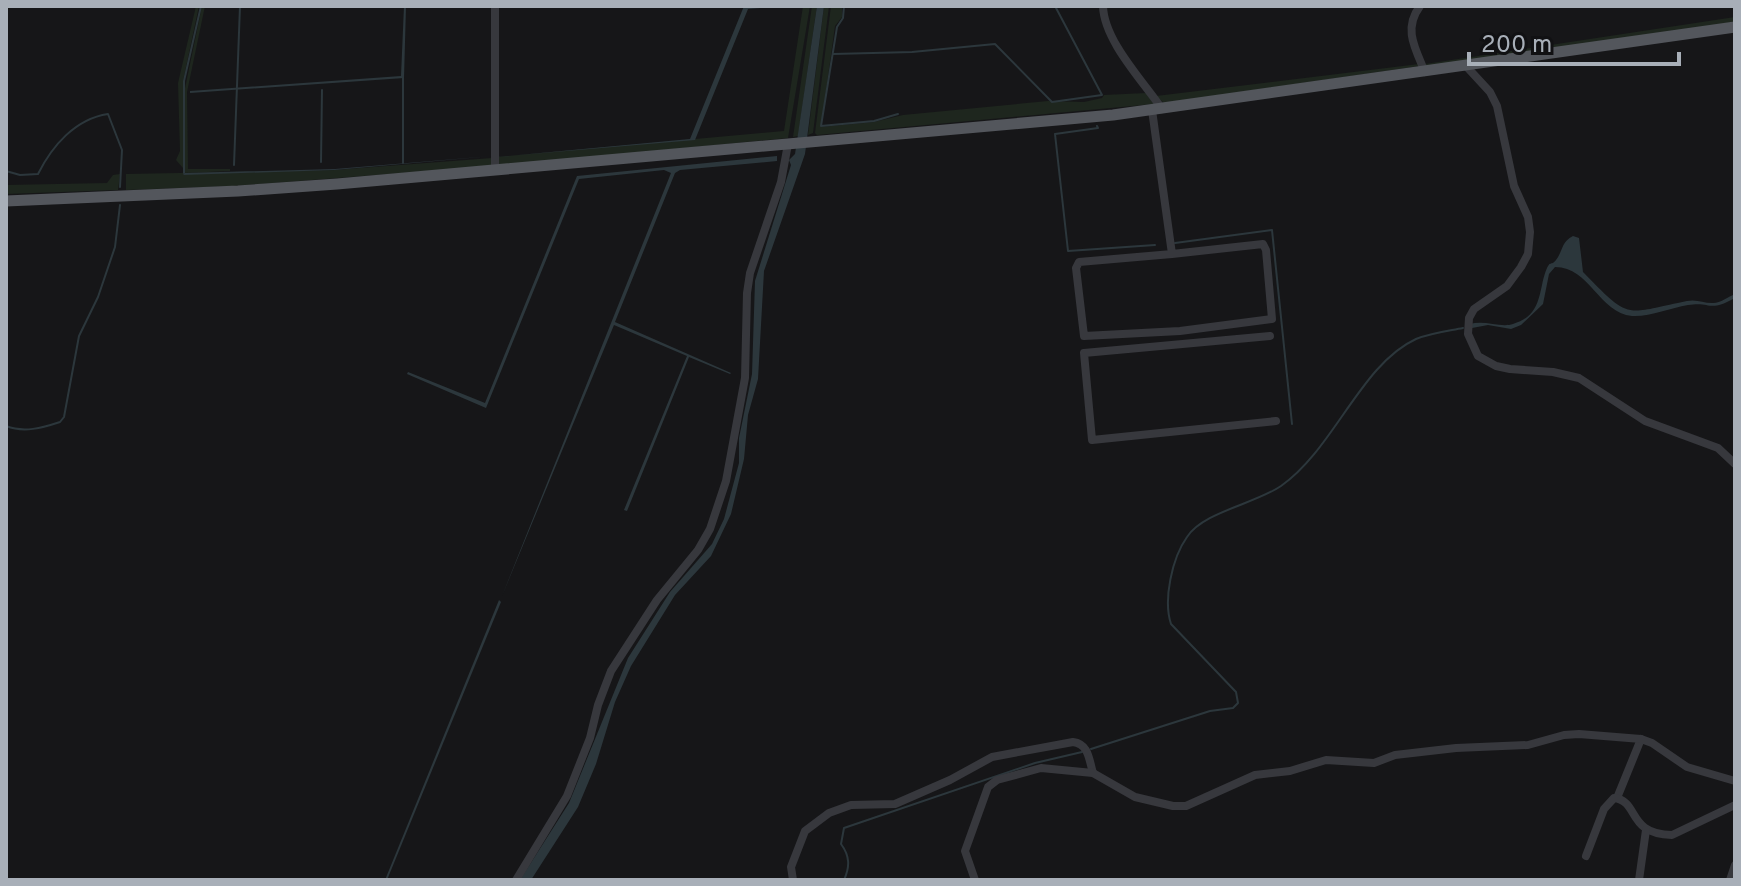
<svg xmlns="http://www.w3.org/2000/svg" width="1741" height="886" font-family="Overpass,sans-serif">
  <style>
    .green { fill: #1e261e }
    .water { fill: #2c373c }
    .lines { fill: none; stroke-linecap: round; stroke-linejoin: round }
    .stream { stroke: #2c373c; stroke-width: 2 }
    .minor { stroke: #37383d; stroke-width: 8 }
    .major { stroke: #53565c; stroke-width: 11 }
  </style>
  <rect width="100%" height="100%" fill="#161618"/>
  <g class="green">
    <path d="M196,6h3l-16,75v87l-7,-8 4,-9 -2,-68z"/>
    <path d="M202,6h3l-18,86 1,77h42v2l-45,2 -1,-80z"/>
    <path d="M803,6h7l-22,132 -289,28 -2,-9 287,-26z"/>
    <path d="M812,6h5l-19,130 -5,1z"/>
    <path d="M824,6h5l-16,127 -5,2z"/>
    <path d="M831,6h11v11l-7,9 -14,101 53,-5 29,-7 145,-14 36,1 18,-4 2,-3 42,-2 8,11 -337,31 -2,-2z"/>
    <path d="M1735,17v5l-308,44 -2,-2z"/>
    <path d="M1419,64l1,2 -256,37 -8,-7z"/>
    <path d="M492,158v8l-258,20 -108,4v-16l208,-4z"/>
    <path d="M120,174l-2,16 -112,4v-9l101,-2 6,-8z"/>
  </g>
  <g class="water">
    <path d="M404,6h2l-2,72 -214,15v-2l211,-15z"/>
    <path d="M744,6h42l-38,3 -53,131 -198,17 193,-18z"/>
    <path d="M817,6h7l-19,148 -41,117 -6,108 -10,36 -4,44 -13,55 -20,42 -36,39 -44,71 -16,36 -19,62 -18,43 -47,73h-11l49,-77 59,-145 42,-66 42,-48 12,-25 15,-56v-25l13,-64 3,-93 36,-116 -2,-5 6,-6z"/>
    <path d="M492,156l-158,14 -151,5 2,-2 150,-4z"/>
    <path d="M777,156v5l-97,9 -5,3 -60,149 116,51 -1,1 -41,-17 -62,154 -3,-1 63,-154 -73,-31 -112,271 169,-423 -7,-3 -85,9 -93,229 -79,-34 1,-2 77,31 92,-227z"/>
    <path d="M1573,236l6,2 4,34c48,49 40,42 104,29 10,-2 16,2 25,2 7,1 16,-6 23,-9v4c-27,15 -23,3 -47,7 -18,3 -38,12 -56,11 -33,-3 -42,-49 -77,-49l-6,7 -6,30 -22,21 -10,4 -23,-4 -16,3 -2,-4c15,-4 31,4 43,0 31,-9 25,-36 34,-56 4,-8 3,-1 9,-8 7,-9 5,-18 17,-24z"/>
    <path d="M499,600l2,2 -114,278h-2z"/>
  </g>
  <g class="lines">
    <g class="stream">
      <path d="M844,6l-1,12 -6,9 -16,99 53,-5 24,-7"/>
      <path d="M833,54l79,-2 83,-8 57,58 50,-7 -47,-89"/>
      <path d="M403,77v86"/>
      <path d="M1097,126l1,2 -43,6 13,117 87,-6"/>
      <path d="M321,162l1,-72"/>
      <path d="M234,165l6,-159"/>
      <path d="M6,171l14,4 18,-1c14,-28 37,-55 70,-60l14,36 -2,37"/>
      <path d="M184,173v-92l17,-75"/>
      <path d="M1175,243l97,-13 20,194"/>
      <path d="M6,426c18,7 36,2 54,-4l4,-5 15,-81 19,-39 17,-50 5,-42"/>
      <path d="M1091,749l119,-38 23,-3 5,-5 -2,-11 -65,-68c-8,-24 1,-66 16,-87 16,-25 68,-33 94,-51 53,-37 80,-122 135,-147 15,-6 32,-8 47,-11"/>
      <path d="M844,880c6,-13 6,-24 -3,-36l3,-16 191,-65 47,-11"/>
    </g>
    <g class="minor">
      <path d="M1103,6c1,35 40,75 59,103"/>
      <path d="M1420,6c-17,23 -5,42 5,66"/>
      <path d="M1466,66l24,26 7,14 17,80 14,31 2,15 -2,22 -7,13 -14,19 -33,23 -5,9 -1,16 10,22 18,10 14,3 43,3 26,6 66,43 73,27 17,16"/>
      <path d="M1152,110l20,144 91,-10 3,6 6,69 -92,12 -96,5 -8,-68 3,-6 93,-8"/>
      <path d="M495,171v-165"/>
      <path d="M1270,336l-186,17 8,87 184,-19"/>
      <path d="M1617,798l24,-59"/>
      <path d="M1586,856l18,-47 10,-11c26,3 12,36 58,37l63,-30"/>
      <path d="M516,880l51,-84 23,-58 8,-33 13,-34 46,-71 41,-50 12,-21 16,-48 19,-103 2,-85 3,-20 31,-91 7,-38"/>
      <path d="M793,880l-2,-13 14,-36 24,-18 22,-8 44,-1 55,-24 42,-23 81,-15c16,2 16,18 20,31"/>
      <path d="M975,880l-10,-29 23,-64 9,-7 44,-12 52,5 42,24 38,9h13l69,-31 35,-4 36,-11 48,3 21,-8 61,-7 72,-3 36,-10 15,-1 62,5 11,4 35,24 48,14"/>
      <path d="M1639,880l7,-50"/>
      <path d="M1730,880l5,-15"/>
    </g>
    <path class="major" d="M6,201l232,-10 99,-7 776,-69 622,-88"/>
  </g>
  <rect width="1741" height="886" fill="none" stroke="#a8afb8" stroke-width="16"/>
  <path d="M1469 52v12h210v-12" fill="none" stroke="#a8afb8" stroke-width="4"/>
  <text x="1481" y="52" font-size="24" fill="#a8afb8" stroke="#111113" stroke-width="6" paint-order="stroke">200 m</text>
</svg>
